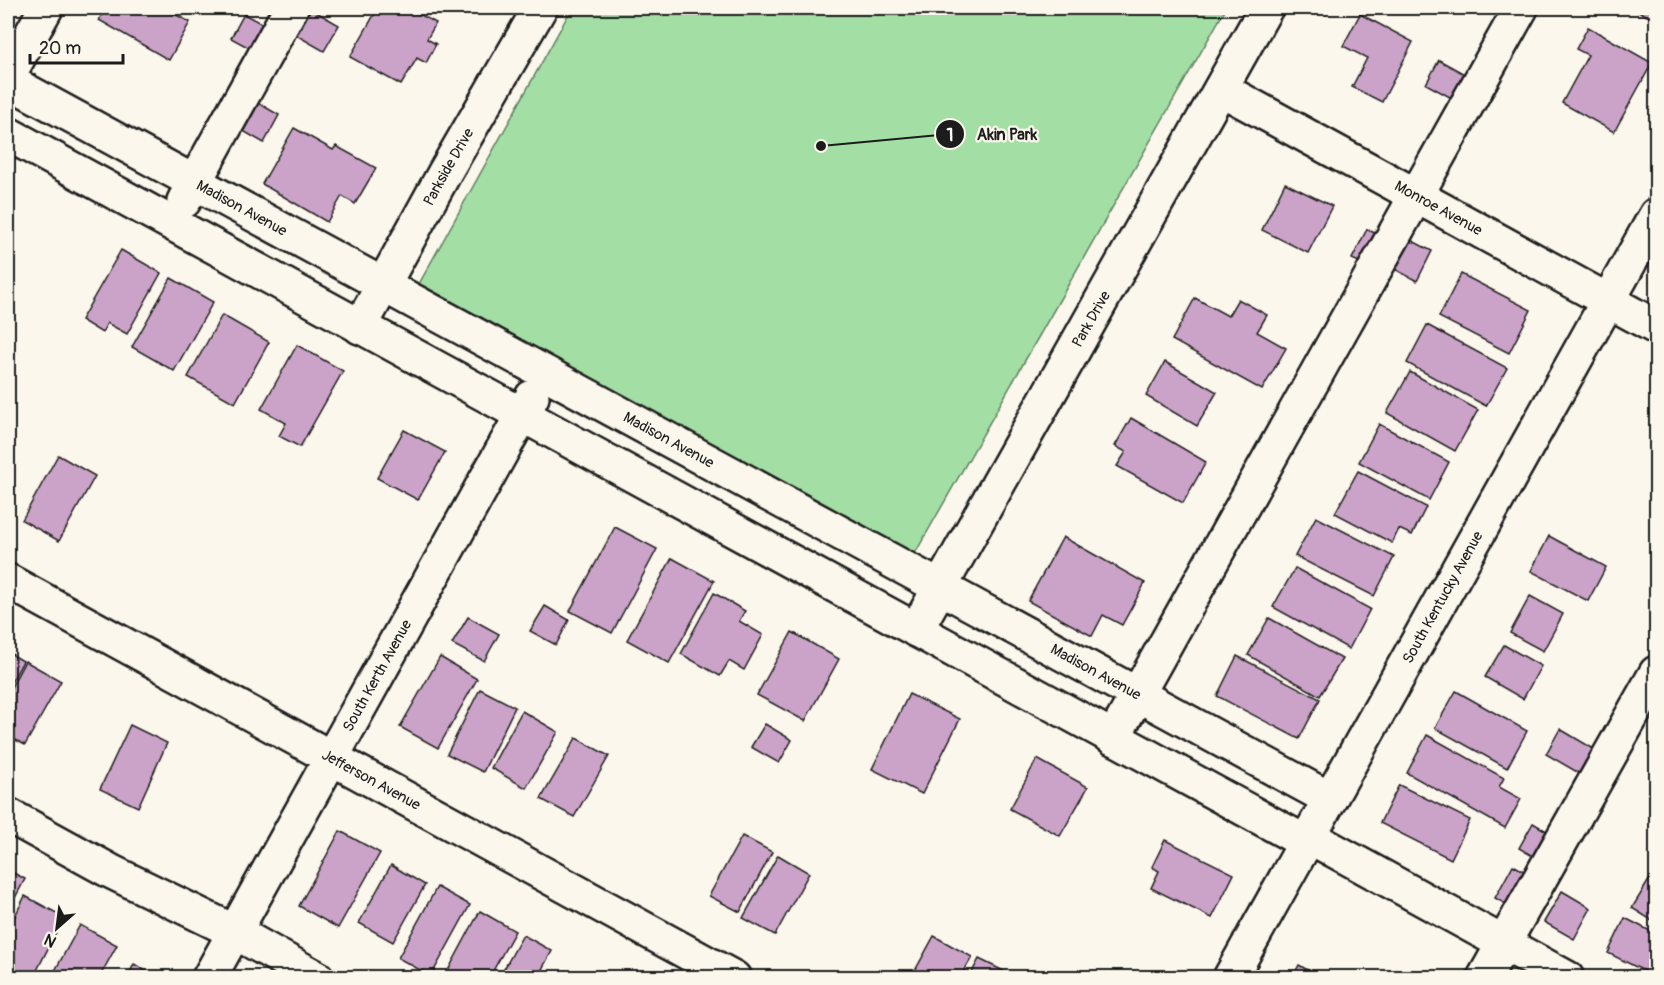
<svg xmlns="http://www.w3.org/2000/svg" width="1664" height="985" font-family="Pangolin,sans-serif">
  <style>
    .green { fill: #a3dfa5; stroke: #607e60; stroke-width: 1.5 }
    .building { fill: #cba3c9; stroke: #1c1c1c; stroke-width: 1.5 }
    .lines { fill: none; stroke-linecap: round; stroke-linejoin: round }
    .minor-casing { stroke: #1c1c1c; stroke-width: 38 }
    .minor { stroke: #fbf7ec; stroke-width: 33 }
    .labels { text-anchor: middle; stroke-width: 4.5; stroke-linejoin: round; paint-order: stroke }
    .street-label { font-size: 15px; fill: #1c1c1c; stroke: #fbf7ec }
    .leader { fill: none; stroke: #1c1c1c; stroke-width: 2 }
    .callout-dot { fill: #1c1c1c; stroke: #fbf7ec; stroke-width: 2 }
    .mark-label { font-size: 18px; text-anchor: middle; font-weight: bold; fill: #fff }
    .callout-label { font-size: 16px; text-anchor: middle; font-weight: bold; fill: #1c1c1c; stroke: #fbf7ec; stroke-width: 4.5; stroke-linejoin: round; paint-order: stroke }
  </style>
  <rect width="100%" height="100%" fill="#fbf7ec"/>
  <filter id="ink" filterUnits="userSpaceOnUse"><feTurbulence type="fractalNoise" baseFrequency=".0167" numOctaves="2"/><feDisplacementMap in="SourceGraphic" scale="12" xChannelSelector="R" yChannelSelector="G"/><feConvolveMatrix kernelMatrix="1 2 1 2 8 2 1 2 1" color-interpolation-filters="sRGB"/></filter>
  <g filter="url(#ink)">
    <path class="green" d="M572,8h654l-313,549 -494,-273z"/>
    <g class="building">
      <path d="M106,8h57l27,14 -21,38 -70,-40z"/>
      <path d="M378,8h30l28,15 -9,16 9,5 -10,19 -9,-5 -16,27 -51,-28z"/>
      <path d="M428,8h22l-4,8z"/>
      <path d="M1633,8h23v13z"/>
      <path d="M311,9l28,16 -15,26 -28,-16z"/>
      <path d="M244,14l24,13 -13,24 -24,-13z"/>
      <path d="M1360,14l53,28 -31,60 -30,-15 15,-29 -24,-12z"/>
      <path d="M1588,27l64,36 -38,69 -52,-29 26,-48 -12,-6z"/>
      <path d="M1439,60l31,17 -13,24 -31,-17z"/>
      <path d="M253,100l26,15 -15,28 -26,-15z"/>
      <path d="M294,128l39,22 3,-4 40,22 -21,36 -13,-8 -15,26 -65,-38z"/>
      <path d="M1285,183l47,23 -24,47 -46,-23z"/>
      <path d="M1367,229l17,9 -14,29 -18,-8z"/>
      <path d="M1403,236l29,15 -15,30 -30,-16z"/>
      <path d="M121,250l40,23 -34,61 -20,-11 -5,10 -21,-13z"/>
      <path d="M1461,274l70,36 -22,43 -70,-36z"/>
      <path d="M171,278l42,24 -39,69 -42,-24z"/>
      <path d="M1195,298l33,18 10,-17 29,16 -10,17 29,16 -24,42 -90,-50z"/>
      <path d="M222,315l47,27 -34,61 -47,-26z"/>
      <path d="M1427,325l80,43 -21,38 -79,-43z"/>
      <path d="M297,345l46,26 -43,76 -21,-11 7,-13 -25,-14z"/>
      <path d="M1165,362l52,30 -20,34 -51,-30z"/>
      <path d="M1410,372l68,38 -23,41 -68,-38z"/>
      <path d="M1131,418l75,44 -23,41 -66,-37 9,-14 -11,-6z"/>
      <path d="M1379,424l70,38 -20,38 -70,-38z"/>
      <path d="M404,430l41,22 -27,48 -41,-22z"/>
      <path d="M58,455l37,21 -36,65 -37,-21z"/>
      <path d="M1358,471l68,36 -14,28 -13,-6 -7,14 -57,-30z"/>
      <path d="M1316,517l78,40 -20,39 -79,-40z"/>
      <path d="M615,527l42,22 -45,84 -42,-22z"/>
      <path d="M1549,536l57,31 -18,34 -57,-30z"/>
      <path d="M1063,537l82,46 -23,42 -19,-10 -11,21 -64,-35z"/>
      <path d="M672,558l42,23 -45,82 -42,-23z"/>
      <path d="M1295,568l75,41 -21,40 -76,-42z"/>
      <path d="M714,593l31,18 -6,10 24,14 -19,35 -15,-9 -9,15 -39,-22z"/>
      <path d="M1530,596l33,18 -20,37 -33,-18z"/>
      <path d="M545,606l24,14 -13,25 -26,-14z"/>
      <path d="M468,617l31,17 -15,27 -32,-17z"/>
      <path d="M1269,618l73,41 -22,37 -72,-41z"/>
      <path d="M792,632l47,27 -34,62 -48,-26z"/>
      <path d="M1504,645l37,21 -18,33 -38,-22z"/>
      <path d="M8,652l15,9 -15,27z"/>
      <path d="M1237,656l83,43 -21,40 -82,-43z"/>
      <path d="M440,657l37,22 -39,69 -38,-21z"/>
      <path d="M25,661l36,20 -36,64 -17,-9v-43z"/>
      <path d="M480,689l35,18 -32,65 -36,-18z"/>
      <path d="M1456,691l71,40 -20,37 -72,-40z"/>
      <path d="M909,694l51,25 -38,75 -50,-25z"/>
      <path d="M522,711l36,21 -32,56 -35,-20z"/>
      <path d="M765,724l27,16 -13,23 -28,-16z"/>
      <path d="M130,725l37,18 -29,64 -38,-18z"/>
      <path d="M1560,729l39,23 -15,24 -38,-22z"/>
      <path d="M1427,735l77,43 -5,9 22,12 -16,29 -98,-55z"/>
      <path d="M576,738l33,18 -35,61 -33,-18z"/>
      <path d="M1037,759l51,28 -28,49 -50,-27z"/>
      <path d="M1399,785l71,35 -19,39 -71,-36z"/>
      <path d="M1533,823l27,16 -14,25 -27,-16z"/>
      <path d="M340,831l40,22 -42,75 -39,-22z"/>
      <path d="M742,836l30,16 -32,60 -31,-16z"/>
      <path d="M1165,840l69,34 -22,44 -61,-30 8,-17 -7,-4z"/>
      <path d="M778,855l31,18 -34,62 -32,-17z"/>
      <path d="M391,865l34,20 -32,57 -34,-19z"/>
      <path d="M1513,865l25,14 -18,33 -25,-14z"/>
      <path d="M8,870l17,9 -17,32z"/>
      <path d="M1654,872l2,2v49l-24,-15z"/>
      <path d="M437,887l33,18 -39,71 -33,-18z"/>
      <path d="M1562,891l29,17 -17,31 -30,-17z"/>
      <path d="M25,896l39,21 -31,61h-25v-48z"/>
      <path d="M480,911l35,20 -26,47h-45z"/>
      <path d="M1625,918l31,16v43l-48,-24z"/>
      <path d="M80,925l37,20 -18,33h-48z"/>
      <path d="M523,935l29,16 -15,27h-38z"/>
      <path d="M934,936l38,21 -12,21h-49z"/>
      <path d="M979,959l37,18 -1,1h-46z"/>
      <path d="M134,964l24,14h-31z"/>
      <path d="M1299,965l22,13h-29z"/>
    </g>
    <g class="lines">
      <g class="minor-casing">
        <g id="minor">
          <path d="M8,76l38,-68"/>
          <path id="s1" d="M8,81l1322,718"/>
          <path id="s2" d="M1221,89l435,238"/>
          <path d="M8,134l1297,708"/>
          <path d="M184,201l107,-193"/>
          <path id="s3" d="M360,327l85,-155 95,-164"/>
          <path id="s4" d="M8,581l726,397"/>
          <path id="s5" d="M916,630l350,-622"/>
          <path d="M1113,738l408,-730"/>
          <path d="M8,815l102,56 125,61 82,46"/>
          <path d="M1308,836l259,142"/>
          <path id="s6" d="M209,978l323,-581"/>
          <path id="s7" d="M1230,978l426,-763"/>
          <path d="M1484,978l172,-305"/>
        </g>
      </g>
      <use href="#minor" class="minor"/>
    </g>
  </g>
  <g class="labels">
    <g class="street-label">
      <text dy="5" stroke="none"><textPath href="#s3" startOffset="183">Parkside Drive</textPath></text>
      <text dy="5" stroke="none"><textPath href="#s1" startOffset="266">Madison Avenue</textPath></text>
      <text dy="5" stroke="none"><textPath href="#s2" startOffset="248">Monroe Avenue</textPath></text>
      <text dy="5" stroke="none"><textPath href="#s5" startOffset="357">Park Drive</textPath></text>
      <text dy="5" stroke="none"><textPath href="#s1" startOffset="752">Madison Avenue</textPath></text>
      <text dy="5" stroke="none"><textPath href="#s7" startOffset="436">South Kentucky Avenue</textPath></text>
      <text dy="5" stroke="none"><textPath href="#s1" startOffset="1238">Madison Avenue</textPath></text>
      <text dy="5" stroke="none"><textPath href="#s6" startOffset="346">South Kerth Avenue</textPath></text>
      <text dy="5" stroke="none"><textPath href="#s4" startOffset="414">Jefferson Avenue</textPath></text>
    </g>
  </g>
  <path class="leader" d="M821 146L950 134"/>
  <g class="callout-dot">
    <circle cx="821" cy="146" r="6"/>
    <circle cx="950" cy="134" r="15"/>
  </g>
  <g class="mark-label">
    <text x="950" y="141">1</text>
  </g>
  <g class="callout-label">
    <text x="1007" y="140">Akin Park</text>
  </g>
  <rect width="1664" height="985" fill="none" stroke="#fbf7ec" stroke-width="30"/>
  <rect x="15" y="15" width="1634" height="955" fill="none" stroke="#1c1c1c" stroke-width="2" filter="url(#ink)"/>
  <g transform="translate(57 928) rotate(208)" stroke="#fbf7ec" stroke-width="4.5" paint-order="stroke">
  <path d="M0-4.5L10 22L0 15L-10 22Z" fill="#1c1c1c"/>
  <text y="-9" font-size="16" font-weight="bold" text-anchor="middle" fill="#1c1c1c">N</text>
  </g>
  <path d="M30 54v9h93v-9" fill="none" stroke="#1c1c1c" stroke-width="3"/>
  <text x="39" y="54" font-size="18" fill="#1c1c1c" stroke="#fbf7ec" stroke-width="4.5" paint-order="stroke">20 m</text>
</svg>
